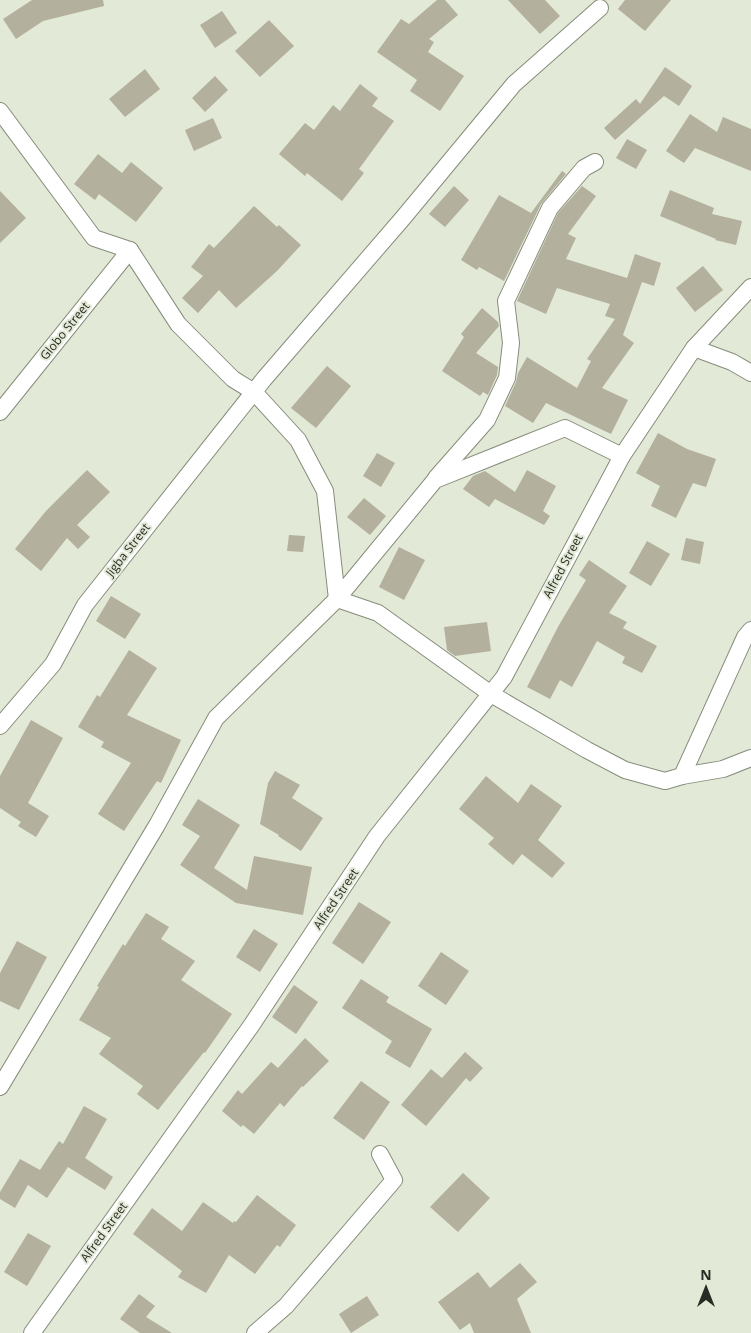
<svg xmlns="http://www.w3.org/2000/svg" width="751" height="1333" font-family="'Open Sans',sans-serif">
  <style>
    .building { fill: #b3b09d }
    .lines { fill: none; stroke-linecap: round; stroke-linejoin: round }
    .street-casing { stroke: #868d7b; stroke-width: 18 }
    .street { stroke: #fff; stroke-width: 16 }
    .labels { text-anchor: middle; stroke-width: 4; stroke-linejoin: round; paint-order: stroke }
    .street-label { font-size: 12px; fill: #292c25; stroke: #e2e9d6 }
  </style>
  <rect width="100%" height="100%" fill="#e2e9d6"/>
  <g class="building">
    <path d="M32,0h71l1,6 -61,15 -27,18 -13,-20z"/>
    <path d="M437,0h8l13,15 -29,24 5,3 -6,10 36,24 -24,35 -30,-20 7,-11 -40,-28 24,-33 8,5z"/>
    <path d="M508,0h37l15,16 -20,18z"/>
    <path d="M625,0h46l-26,31 -27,-22z"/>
    <path d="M222,11l15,22 -22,15 -15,-23z"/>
    <path d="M269,20l25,26 -34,31 -25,-26z"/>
    <path d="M665,67l27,19 -13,20 -15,-10 -49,44 -11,-12 32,-29 4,5z"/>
    <path d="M145,69l15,20 -35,28 -16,-18z"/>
    <path d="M215,76l13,14 -23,22 -13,-14z"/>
    <path d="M360,84l18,14 -6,8 22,15 -35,48 5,4 -22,28 -35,-28 -2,3 -26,-22 26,-31 9,7 19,-25 7,6z"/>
    <path d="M690,114l27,18 6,-15 28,12v42l-56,-23 -11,15 -18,-12z"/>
    <path d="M213,118l9,20 -28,13 -9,-21z"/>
    <path d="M627,139l20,11 -11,19 -20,-11z"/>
    <path d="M98,154l24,19 9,-11 32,26 -27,34 -37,-28 -4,6 -21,-16z"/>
    <path d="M562,171l4,3 -25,30 -37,77 -25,-14 -2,3 -16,-10 38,-65 32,18z"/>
    <path d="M454,186l15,14 -24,27 -16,-13z"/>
    <path d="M582,186l14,10 -28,38 8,4 -10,21 61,19 8,-24 26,9 -7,23 -12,-4 -19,53 11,8 -32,45 26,12 -17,34 -65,-31 -13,20 -28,-17 11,-24 2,-9 9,-16 50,31 14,-27 -4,-2 28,-40 -10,-3 5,-12 -53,-16 -11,26 -29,-13 41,-88z"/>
    <path d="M670,190l44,18 -2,6 30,7 -6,24 -21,-5 1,-1 -56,-23z"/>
    <path d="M0,191l26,27 -26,25z"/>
    <path d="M254,206l23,21 2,-2 22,20 -24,26 -41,37 -17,-18 -21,23 -16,-15 21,-22 -12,-9 18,-23 5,4z"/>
    <path d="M703,266l20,24 -28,22 -19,-24z"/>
    <path d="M482,308l16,14 1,4 -23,27 22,14 -1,8 -9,20 -5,-3 -3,4 -38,-25 22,-34 -3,-3z"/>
    <path d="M327,366l24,20 -35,42 -25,-20z"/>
    <path d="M658,433l29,16 29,10 -10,28 -13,-4 -17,35 -25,-12 9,-20 -24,-13z"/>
    <path d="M377,453l18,10 -14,24 -18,-11z"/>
    <path d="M87,470l23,22 -33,33 13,12 -12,12 -11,-11 -26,33 -26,-22 31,-38z"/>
    <path d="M527,470l29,16 -13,25 7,5 -6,9 -49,-26 -6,8 -26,-18 10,-13 12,-5 30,21z"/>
    <path d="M364,498l22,18 -16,19 -23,-18z"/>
    <path d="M289,535l16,1 -2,16 -16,-1z"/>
    <path d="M686,538l18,4 -4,22 -19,-4z"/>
    <path d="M647,541l23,13 -19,32 -22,-13z"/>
    <path d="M399,547l26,13 -21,40 -25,-13z"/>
    <path d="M589,560l38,26 -18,27 18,9 -4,6 34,18 -15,27 -20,-10 3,-6 -28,-16 -25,46 -12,-7 -10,19 -23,-12 32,-62 27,-45 -7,-5z"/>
    <path d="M111,596l30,18 -16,25 -29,-18z"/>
    <path d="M487,622l4,29 -36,5 -8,-6 -3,-23z"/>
    <path d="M129,650l28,18 -30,47 54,25 -20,43 -4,-2 -33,50 -26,-17 33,-51 -30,-16 3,-5 -26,-15 19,-32 3,2z"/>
    <path d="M31,720l32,18 -35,65 21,13 -13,21 -18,-11 3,-4 -21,-14v-32z"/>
    <path d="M275,771l25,14 -8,13 31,20 -22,33 -23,-15 1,-1 -19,-11 8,-41z"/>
    <path d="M486,776l32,27 13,-19 31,22 -24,34 27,23 -13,15 -30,-24 -9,11 -25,-21 6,-6 -35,-29z"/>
    <path d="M198,799l42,26 -26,43 33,22 7,-34 58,11 -9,48 -67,-12 -56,-38 20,-29 -18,-11z"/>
    <path d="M359,902l32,20 -28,42 -31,-21z"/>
    <path d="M146,913l23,14 -8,12 34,22 -14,19 51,34 -27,39 -1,-1 -46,58 -21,-16 6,-8 -44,-32 12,-16 -32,-18 20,-33 -2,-1 26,-42 2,2z"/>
    <path d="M254,929l24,15 -18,28 -24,-15z"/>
    <path d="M17,941l30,16 -28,53 -19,-9v-28z"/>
    <path d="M441,952l28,19 -23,34 -28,-19z"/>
    <path d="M361,979l28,18 -3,5 46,27 -22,39 -25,-15 7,-12 -50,-33z"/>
    <path d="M294,985l24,17 -22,32 -24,-17z"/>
    <path d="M305,1038l24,23 -26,26 -1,-1 -18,21 -4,-4 -26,31 -11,-9 -2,2 -19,-16 16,-21 4,4 29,-32 7,6z"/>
    <path d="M465,1052l18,16 -13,14 -4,-4 -40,48 -25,-21 30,-36 11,9z"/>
    <path d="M361,1081l29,21 -26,38 -31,-22z"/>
    <path d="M84,1106l23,13 -22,39 28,19 -8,13 -37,-23 -21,31 -19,-13 -13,23 -15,-9v-7l20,-33 20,11 19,-29 4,3z"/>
    <path d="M463,1173l27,25 -32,34 -28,-25z"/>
    <path d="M257,1195l39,30 -16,22 -3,-2 -22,29 -26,-19 -23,38 -28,-16 4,-6 -49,-37 19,-26 30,23 21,-29 30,21 1,-2 2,1z"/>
    <path d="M28,1233l23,13 -24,40 -23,-14z"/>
    <path d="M520,1263l17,19 -20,17 14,34h-57l-4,-10 -10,7 -22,-28 40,-30 12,16z"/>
    <path d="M139,1294l16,12 -9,11 26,16h-32l-20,-14z"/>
    <path d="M367,1296l12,19 -28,18 -12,-19z"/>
  </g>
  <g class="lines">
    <g class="street-casing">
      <g id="street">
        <path d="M0,111l94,127 36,12 48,74 55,55 21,13 44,48 27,51 12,108"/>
        <path d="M694,348l38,14 19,11"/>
        <path d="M0,412l130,-162"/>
        <path d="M436,478l51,-58 20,-42 4,-35 -5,-42 44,-93 34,-40 11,-6"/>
        <path d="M337,599l41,14 113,81 96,56 38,20 40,11 17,-5 63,-139 6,-7"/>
        <path d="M0,726l53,-62 32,-59 179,-226 139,-161 111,-134 86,-76"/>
        <path d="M682,776l41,-7 28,-11"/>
        <path d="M0,1087l157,-262 59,-107 121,-119 98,-119 130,-52 57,28 72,-108 57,-61"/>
        <path d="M32,1333l219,-307 126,-190 127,-159 118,-221"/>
        <path d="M255,1333l31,-27 108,-126 -14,-26"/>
      </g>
    </g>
    <use href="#street" class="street"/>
  </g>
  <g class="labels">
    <g class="street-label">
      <text transform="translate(65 331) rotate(-51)" y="4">Globo Street</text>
      <text transform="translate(128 550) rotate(-52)" y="4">Jigba Street</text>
      <text transform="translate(563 566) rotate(-62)" y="4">Alfred Street</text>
      <text transform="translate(336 899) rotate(-56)" y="4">Alfred Street</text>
      <text transform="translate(104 1232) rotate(-54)" y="4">Alfred Street</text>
    </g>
  </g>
  <g transform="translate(706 1288)" stroke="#e2e9d6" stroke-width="4" paint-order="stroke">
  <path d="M0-4L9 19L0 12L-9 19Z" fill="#292c25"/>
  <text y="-8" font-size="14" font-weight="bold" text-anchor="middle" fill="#292c25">N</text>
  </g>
</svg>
